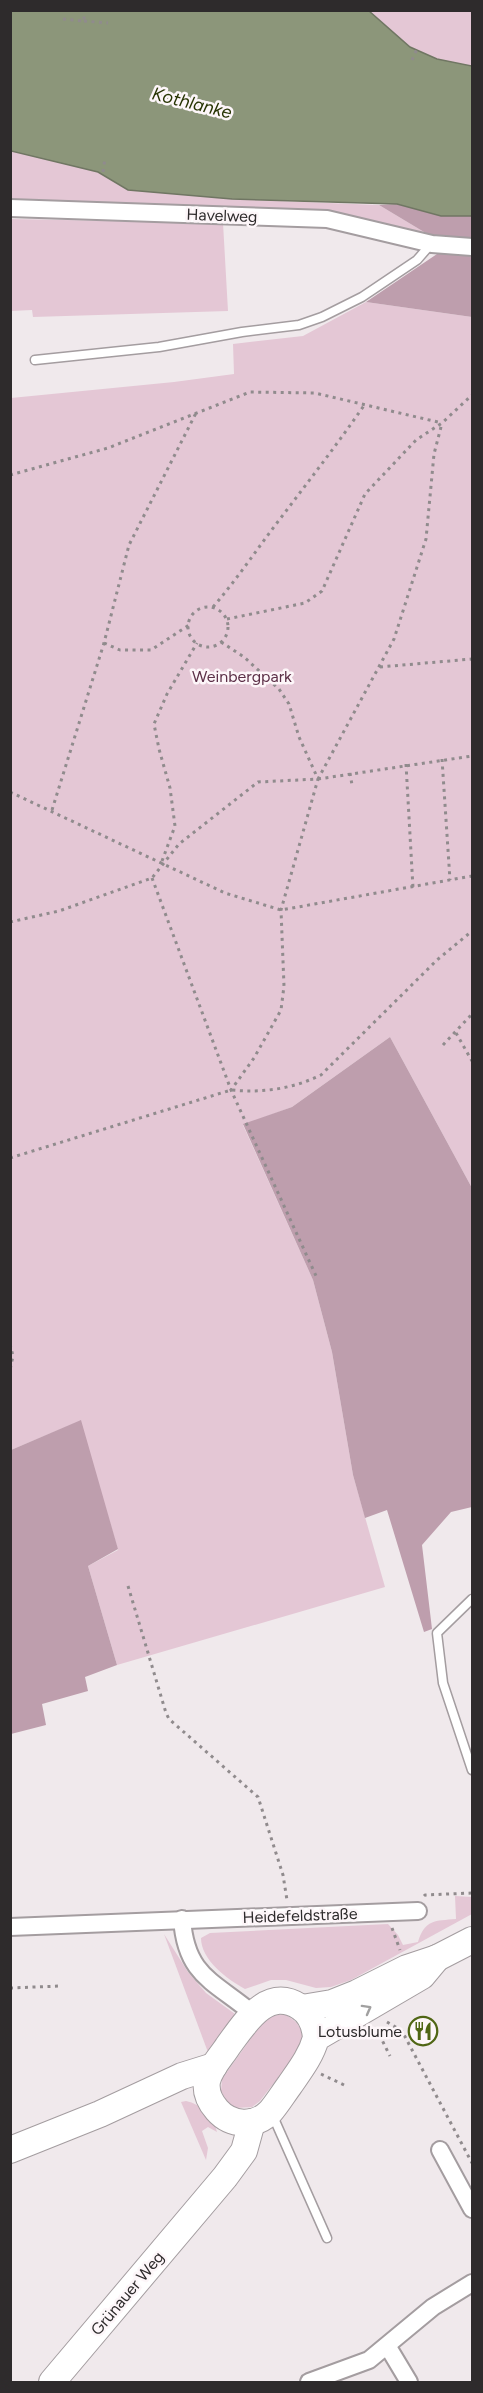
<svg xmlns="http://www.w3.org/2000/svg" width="483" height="2393" font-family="Figtree,sans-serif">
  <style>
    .green { fill: #e4c7d5 }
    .forest { fill: #be9ead }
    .water { fill: #8c967a; stroke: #707663; stroke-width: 1.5 }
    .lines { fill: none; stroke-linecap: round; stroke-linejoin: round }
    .service-casing { stroke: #a49da0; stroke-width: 11 }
    .minor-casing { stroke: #a49da0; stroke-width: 20 }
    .primary-casing { stroke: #a49da0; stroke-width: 28 }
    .path { stroke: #908b8d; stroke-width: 3; stroke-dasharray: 3 4.5; stroke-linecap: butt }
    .service { stroke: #fff; stroke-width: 8 }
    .minor { stroke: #fff; stroke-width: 16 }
    .primary { stroke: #fff; stroke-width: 26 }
    .oneway { stroke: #a1a0a0 }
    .labels { text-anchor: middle; stroke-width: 5; stroke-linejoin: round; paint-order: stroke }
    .street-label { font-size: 16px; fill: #2e2b2c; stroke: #fdf6f9 }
    .park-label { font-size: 16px; fill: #5c2f47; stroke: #fdf6f9 }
    .poi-label { font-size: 16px; fill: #2e2b2c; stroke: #fdf6f9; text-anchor: end }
    .water-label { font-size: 18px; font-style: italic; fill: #283504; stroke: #fdf6f9 }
  </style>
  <rect width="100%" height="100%" fill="#f0e9ec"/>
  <g class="green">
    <path d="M369,11h103v55l-35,-7 -27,-12z"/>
    <path d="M11,151l87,21 30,18 104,9 147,6 55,33 -114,-28 -309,-8z"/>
    <path d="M10,219l213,4 5,88 -195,6 -1,-7 -21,1z"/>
    <path d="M366,302l106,15v871l-82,-151 -98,70 -49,18 70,155 19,72 21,123 32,112 -268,78 -29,-99 30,-16 -38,-129 -69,29v-1052l163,-16 60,-8 -1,-30 70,-8z"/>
    <path d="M455,1896l17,1v17l-121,66 -20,7 -15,1 -30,-8h-15l-26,9c-18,-10 -44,-29 -44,-51l9,-5 178,-9 10,11 5,10 15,-3c7,-23 17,-21 38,-23z"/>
    <path d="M164,1934l24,38 18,21 29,21 -6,17 -20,24z"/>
    <path d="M284,2014c9,5 17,10 18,21 1,16 -32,52 -42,66l-8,6 -16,1 -9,-6 -6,-11 1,-12 42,-59 9,-4z"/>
    <path d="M186,2101c15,3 28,16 31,31l-9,-5 -6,4 6,17 -2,12 -25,-58z"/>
  </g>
  <g class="forest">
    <path d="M397,204l44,12h31v101l-106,-15 71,-48 -3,-16 -55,-33z"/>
    <path d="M390,1037l82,151v319l-21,5 -29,33 10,84 -8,3 -37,-122 -22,8 -12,-43 -21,-123 -19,-72 -70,-156 49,-17z"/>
    <path d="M81,1420l37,129 -30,17 29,99 -32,12 3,14 -46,13 4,21 -35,9v-284z"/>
  </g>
  <path class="water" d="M11,10l358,1 41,36 27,12 35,7v150h-31l-44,-12 -165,-5 -104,-9 -30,-18 -87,-21z"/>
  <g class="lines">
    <g class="service-casing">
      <g id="service">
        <path d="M35,360l124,-13 83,-15 57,-7 23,-8 40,-20 55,-37 14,-16"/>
        <path d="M472,1599l-35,34 6,50 29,87"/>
        <path d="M272,2114l55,124"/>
      </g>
    </g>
    <g class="minor-casing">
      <g id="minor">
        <path d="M10,208l317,11 105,25 40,3"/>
        <path d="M182,1919c4,57 32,62 70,94"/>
        <path d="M10,1927l408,-16"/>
        <path d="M440,2150l32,59"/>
        <path d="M388,2347l21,35"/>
        <path d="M309,2382l60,-22 64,-53 39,-24"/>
      </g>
    </g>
    <g class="primary-casing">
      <g id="primary">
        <path d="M302,2008l30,-5 25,-10 50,-25 30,-10 35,-18"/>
        <path d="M316,2038c-1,-13 -5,-24 -16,-31 -33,-21 -55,16 -72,39 -7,11 -18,22 -21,35 -2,12 3,21 10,29 14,16 38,17 53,2 7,-8 13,-18 19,-26 11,-16 22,-30 27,-48l106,-62 15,-18"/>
        <path d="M10,2150l90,-36 82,-38 32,-10"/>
        <path d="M52,2382l173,-205 19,-26 8,-29"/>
      </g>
    </g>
    <g class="path">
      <path d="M63,19l21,2v-11"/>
      <path d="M84,21l24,2"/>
      <path d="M412,60l5,-11"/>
      <path d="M103,172l2,-14"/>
      <path d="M10,475l98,-27 142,-56 65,1 127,30"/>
      <path d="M213,607c25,-29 46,-61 70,-92 28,-37 56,-73 82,-111"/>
      <circle cx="208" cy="627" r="20"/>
      <path d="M227,619l78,-16 17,-12 43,-97 51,-54 26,-17 30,-28"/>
      <path d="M221,642l23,15 35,32 10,15 10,33 19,42 -37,131 3,76 -3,24 -27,48 -23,32"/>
      <path d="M104,643l16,7h31l38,-25"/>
      <path d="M380,667l92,-8"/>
      <path d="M442,759l8,121"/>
      <path d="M406,764l7,124"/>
      <path d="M350,773l2,12"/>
      <path d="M318,779l154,-23"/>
      <path d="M10,792l215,101 56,17 191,-34"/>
      <path d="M52,810l52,-167 25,-98 67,-132"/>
      <path d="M162,861l13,-35 -5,-38 -11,-39 -5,-25 13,-30 30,-51"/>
      <path d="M152,878l79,212 86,188"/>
      <path d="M10,922l49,-11 93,-33 27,-34 79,-62 60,-3 76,-140 32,-100 8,-85 8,-31"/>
      <path d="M456,1033l16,28"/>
      <path d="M443,1045l29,-31"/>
      <path d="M10,1158l221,-68c32,3 61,-1 90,-15l116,-115 35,-29"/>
      <path d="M10,1344l3,12 -3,14"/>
      <path d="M128,1586l38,127 3,6 89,78 25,78 4,25"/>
      <path d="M424,1896l1,-1 47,-2"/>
      <path d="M392,1928l8,22"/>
      <path d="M10,1988l50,-2"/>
      <path d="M387,2022l15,9 70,132"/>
      <path d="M376,2028l14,28"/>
      <path d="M321,2074l23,11"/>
    </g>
    <use href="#service" class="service"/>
    <use href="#minor" class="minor"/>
    <use href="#primary" class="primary"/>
  </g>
  <defs><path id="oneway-chevron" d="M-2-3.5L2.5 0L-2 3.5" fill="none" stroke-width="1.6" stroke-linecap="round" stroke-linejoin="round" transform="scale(1.5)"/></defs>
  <use class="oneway" href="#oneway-chevron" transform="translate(367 2009) rotate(-29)"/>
  <defs>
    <g id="restaurant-ring" transform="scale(1.5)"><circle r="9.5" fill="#fdf6f9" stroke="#506615" stroke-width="1.5"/><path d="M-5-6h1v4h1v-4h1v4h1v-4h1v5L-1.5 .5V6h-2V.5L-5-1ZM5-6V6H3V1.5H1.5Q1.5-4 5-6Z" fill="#506615"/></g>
  </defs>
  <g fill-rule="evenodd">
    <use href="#restaurant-ring" x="423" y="2031"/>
  </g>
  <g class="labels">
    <g class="street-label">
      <text transform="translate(222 215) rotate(2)" y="6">Havelweg</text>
      <text transform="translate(300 1915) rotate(-2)" y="6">Heidefeldstraße</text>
      <text transform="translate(127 2293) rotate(-50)" y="6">Grünauer Weg</text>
    </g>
    <g class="park-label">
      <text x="242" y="682">Weinbergpark</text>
    </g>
    <g class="poi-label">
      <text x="402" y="2037">Lotusblume</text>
    </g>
    <g class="water-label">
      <text transform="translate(192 103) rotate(14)" y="6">Kothlanke</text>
    </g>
  </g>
  <rect width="483" height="2393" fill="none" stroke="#2e2b2c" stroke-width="24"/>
</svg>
